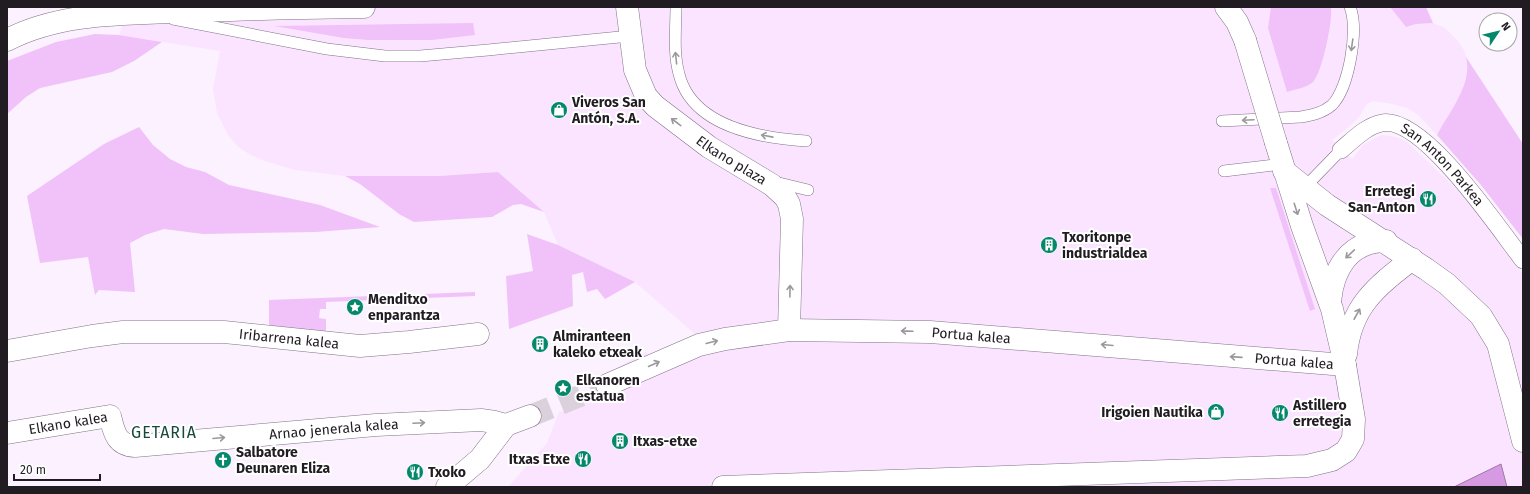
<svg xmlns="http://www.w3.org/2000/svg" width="1530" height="494" font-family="'Fira Sans',sans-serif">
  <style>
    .built { fill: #fbe4ff }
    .green { fill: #f0c2f9 }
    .water { fill: #d69ae2; stroke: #a074a8 }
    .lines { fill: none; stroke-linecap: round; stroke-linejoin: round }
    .minor-tunnel { stroke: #dbd1dd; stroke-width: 22; stroke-dasharray: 22 11; stroke-linecap: butt }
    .service-casing { stroke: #817284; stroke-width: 12 }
    .pedestrian-casing { stroke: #817284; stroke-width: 18 }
    .minor-casing { stroke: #817284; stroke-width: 23 }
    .service { stroke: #fff; stroke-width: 11 }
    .pedestrian { stroke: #fff; stroke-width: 17 }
    .minor { stroke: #fff; stroke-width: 22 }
    .minor-bridge-casing { stroke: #817284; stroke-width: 23; stroke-linecap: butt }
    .minor-bridge { stroke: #fff; stroke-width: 22 }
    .oneway { stroke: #9b989c }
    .labels { text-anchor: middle; stroke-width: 4; stroke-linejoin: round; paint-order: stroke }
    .poi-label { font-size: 14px; font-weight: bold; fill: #211b22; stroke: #fff; text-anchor: start }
    .street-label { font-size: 14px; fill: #211b22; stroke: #fff }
    .quarter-label { font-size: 16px; letter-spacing: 1px; fill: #16493b; stroke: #fff }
  </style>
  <rect width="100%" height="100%" fill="#fcf1fe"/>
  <path class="built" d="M130,7h1260l16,20 10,-3 17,-1 12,5 12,12 7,10 4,12 -2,14 -5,17 -24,42 -19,-20 -11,-7 -15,-4 -20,-3 -6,4 -6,11 -10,10 -18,14 20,19 11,-14 14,-8 5,-2 14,2 11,5 61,58 55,74v213h-16l-6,-23 -47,23h-946l39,-44 12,-31 51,-19 -8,-17 44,-24 4,6 46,-23 -61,-53 -77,-37 -14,-33 -46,-40 -59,4h-94l-50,-6 -33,-10 -13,-6 -12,-8 -9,-11 -11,-22 -4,-24 7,-38 -101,-16z"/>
  <g class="green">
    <path d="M1271,7l60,1c2,12 -9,65 -18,74 -7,6 -17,7 -26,10l-19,-64z"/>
    <path d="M1390,7h36l7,16 -17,1 -10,3z"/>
    <path d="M473,23l2,12 -43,5h-64l-24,-2 -70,-12z"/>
    <path d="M95,34l24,1 43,7 -28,19 -22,11 -72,16 -14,9 -19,17v-53l49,-19z"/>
    <path d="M1466,57l57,87v95l-42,-54 -44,-50c12,-23 36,-51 29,-78z"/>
    <path d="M139,127l14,18 17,14 16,8 19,5 24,13 91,20 60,22 -64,5 -113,2 -39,-5 -19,6 -15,8 5,49 -36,-2 -4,5 -7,-38 -48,6 -13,-67 77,-52z"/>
    <path d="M498,172l46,40 -23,-8 -8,1 -21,12 -78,5 -15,-8 -39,-30 -15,-8h94z"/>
    <path d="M1270,188h6l39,121 -5,2z"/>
    <path d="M527,234l31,11 77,37 -30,17 -8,-10 -10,3 -4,-20 -11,3 1,31 -64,23 -3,-53 27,-5z"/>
    <path d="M475,292v4l-149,6v7h-6l-1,9 7,1v16l-57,-5v-30z"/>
  </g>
  <path class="water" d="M1501,464l6,23h-53l4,-2z"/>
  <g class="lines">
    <path class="minor-tunnel" d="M530,416l77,-31"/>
    <g class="service-casing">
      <g id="service">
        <path d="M676,7c0,22 -3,45 3,67 13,53 81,64 127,67"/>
        <path d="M173,19l154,30 58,7h35l68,-6 142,-14"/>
        <path d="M1222,121l79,-4c11,-2 22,-4 31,-12 17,-17 27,-76 18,-98"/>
        <path d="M1224,171l58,-7"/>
        <path d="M775,182l33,8"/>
        <path d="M1304,188l37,-38"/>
      </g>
    </g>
    <g class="pedestrian-casing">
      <g id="pedestrian">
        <path id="s1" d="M1341,150c12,-10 25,-24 41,-27 41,-8 117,106 141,137"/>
      </g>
    </g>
    <g class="minor-casing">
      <g id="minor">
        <path id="s2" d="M627,7l8,63 11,26 9,10 54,41 63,38 13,12 4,7 3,15 -3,111"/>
        <path d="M1226,7l11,15 8,18"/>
        <path d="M7,40c50,-26 108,-26 163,-28 65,-3 130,-4 194,-5"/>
        <path d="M1284,171l43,34 99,64 21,15 34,32 17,28 25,97"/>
        <path d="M1330,302c3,-33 19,-61 56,-61"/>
        <path id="s3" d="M7,351l85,-15 31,-4h101l136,14 49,-4 69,-8"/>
        <path d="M1346,354c5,-48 30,-67 66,-95"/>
        <path id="s4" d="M607,385l92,-40 26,-6 64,-9 141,2 415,33"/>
        <path id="s5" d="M7,433l103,-17c4,16 6,29 25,30l241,-21 105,-5 14,2 11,3 24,-9"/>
        <path d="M447,487l33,-28 26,-34"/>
        <path d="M723,487l584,-21 25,-6 14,-9 7,-12 1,-20 -9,-54 -13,-56 -30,-83 -26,-83"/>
      </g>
    </g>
    <use href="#service" class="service"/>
    <use href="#pedestrian" class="pedestrian"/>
    <use href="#minor" class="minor"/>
    <g class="minor-bridge-casing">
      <path id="minor-bridge" d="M1245,40l31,103"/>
    </g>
    <use href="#minor-bridge" class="minor-bridge"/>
  </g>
  <defs><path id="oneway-shaft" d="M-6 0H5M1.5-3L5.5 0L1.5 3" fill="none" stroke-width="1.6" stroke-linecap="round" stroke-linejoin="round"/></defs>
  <g class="oneway">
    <use href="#oneway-shaft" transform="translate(1352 45) rotate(98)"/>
    <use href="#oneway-shaft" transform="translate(676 58) rotate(-96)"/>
    <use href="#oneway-shaft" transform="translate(1248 120) rotate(177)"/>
    <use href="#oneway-shaft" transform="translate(676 122) rotate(-143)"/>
    <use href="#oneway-shaft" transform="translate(767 136) rotate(-169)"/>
    <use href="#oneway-shaft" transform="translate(1296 209) rotate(72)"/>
    <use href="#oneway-shaft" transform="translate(1350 254) rotate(137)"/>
    <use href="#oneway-shaft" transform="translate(790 291) rotate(-89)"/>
    <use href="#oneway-shaft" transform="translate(1357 314) rotate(-61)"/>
    <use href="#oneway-shaft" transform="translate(907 331) rotate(-178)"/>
    <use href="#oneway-shaft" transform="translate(712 342) rotate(-14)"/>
    <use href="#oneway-shaft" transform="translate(1107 345) rotate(-175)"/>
    <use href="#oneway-shaft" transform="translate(1236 357) rotate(-176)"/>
    <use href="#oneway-shaft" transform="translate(654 364) rotate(-24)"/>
    <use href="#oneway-shaft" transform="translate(419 423) rotate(-3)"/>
    <use href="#oneway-shaft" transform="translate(219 438) rotate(-5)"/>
  </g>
  <defs>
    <g id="shop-disc" transform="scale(0.9)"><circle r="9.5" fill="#04876a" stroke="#fff"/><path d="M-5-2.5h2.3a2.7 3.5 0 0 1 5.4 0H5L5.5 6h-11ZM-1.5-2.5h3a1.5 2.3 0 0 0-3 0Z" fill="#fff"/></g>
    <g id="restaurant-disc" transform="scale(0.9)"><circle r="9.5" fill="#04876a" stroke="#fff"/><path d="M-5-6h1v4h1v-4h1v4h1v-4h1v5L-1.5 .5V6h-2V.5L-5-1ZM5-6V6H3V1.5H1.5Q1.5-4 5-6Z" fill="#fff"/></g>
    <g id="building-disc" transform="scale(0.9)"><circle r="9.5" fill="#04876a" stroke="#fff"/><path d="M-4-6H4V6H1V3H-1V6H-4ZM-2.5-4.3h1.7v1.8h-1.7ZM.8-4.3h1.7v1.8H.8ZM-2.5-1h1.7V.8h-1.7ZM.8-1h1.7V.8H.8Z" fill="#fff"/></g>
    <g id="sight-disc" transform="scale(0.9)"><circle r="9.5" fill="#04876a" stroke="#fff"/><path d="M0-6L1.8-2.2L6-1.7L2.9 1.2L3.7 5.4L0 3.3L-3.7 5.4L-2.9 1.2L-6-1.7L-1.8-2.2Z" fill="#fff"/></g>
    <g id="church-disc" transform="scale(0.9)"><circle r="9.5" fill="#04876a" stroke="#fff"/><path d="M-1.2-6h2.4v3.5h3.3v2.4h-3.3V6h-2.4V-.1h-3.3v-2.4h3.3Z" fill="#fff"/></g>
  </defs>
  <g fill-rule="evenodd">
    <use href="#shop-disc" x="559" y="110"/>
    <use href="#restaurant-disc" x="1428" y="199"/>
    <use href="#building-disc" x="1049" y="245"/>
    <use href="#sight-disc" x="355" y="307"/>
    <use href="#building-disc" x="540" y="344"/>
    <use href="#sight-disc" x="563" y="388"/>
    <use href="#shop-disc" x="1216" y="412"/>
    <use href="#restaurant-disc" x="1280" y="413"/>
    <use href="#building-disc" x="620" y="441"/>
    <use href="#restaurant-disc" x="583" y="459"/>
    <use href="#church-disc" x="223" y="460"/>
    <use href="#restaurant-disc" x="415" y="472"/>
  </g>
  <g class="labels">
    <g class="poi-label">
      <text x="572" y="107">Viveros San<tspan x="572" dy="16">Antón, S.A.</tspan></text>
      <text x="1415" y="196" text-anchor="end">Erretegi<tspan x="1415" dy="16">San-Anton</tspan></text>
      <text x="1062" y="242">Txoritonpe<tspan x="1062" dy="16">industrialdea</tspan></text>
      <text x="368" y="304">Menditxo<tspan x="368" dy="16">enparantza</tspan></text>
      <text x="553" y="341">Almiranteen<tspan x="553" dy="16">kaleko etxeak</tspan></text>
      <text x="576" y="385">Elkanoren<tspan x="576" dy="16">estatua</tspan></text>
      <text x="1293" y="410">Astillero<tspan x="1293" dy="16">erretegia</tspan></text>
      <text x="1203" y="417" text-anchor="end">Irigoien Nautika</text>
      <text x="633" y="446">Itxas-etxe</text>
      <text x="236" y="457">Salbatore<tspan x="236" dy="16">Deunaren Eliza</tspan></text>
      <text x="570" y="464" text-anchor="end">Itxas Etxe</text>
      <text x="428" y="477">Txoko</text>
    </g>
    <g class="street-label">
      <text dy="5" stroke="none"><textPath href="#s2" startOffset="199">Elkano plaza</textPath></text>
      <text dy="5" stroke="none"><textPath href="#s1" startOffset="126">San Anton Parkea</textPath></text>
      <text dy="5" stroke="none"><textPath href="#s4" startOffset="374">Portua kalea</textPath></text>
      <text dy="5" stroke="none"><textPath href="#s3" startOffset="284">Iribarrena kalea</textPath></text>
      <text dy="5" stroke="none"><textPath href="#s4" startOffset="698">Portua kalea</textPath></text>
      <text dy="5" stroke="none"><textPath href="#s5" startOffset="62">Elkano kalea</textPath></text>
      <text dy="5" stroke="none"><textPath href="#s5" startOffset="347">Arnao jenerala kalea</textPath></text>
    </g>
    <g class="quarter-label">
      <text x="164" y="438">GETARIA</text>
    </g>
  </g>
  <rect width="1530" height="494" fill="none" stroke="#211b22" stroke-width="16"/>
  <g transform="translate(1498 32) rotate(55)"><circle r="19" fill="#ffffff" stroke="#a6a4a7"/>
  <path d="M0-3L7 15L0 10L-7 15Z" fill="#04876a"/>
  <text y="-6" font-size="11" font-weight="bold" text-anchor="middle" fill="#211b22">N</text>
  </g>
  <path d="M14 474v6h86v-6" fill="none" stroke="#211b22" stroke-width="2"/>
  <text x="20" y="474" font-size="12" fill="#211b22" stroke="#ffffff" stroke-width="3" paint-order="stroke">20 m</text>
</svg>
